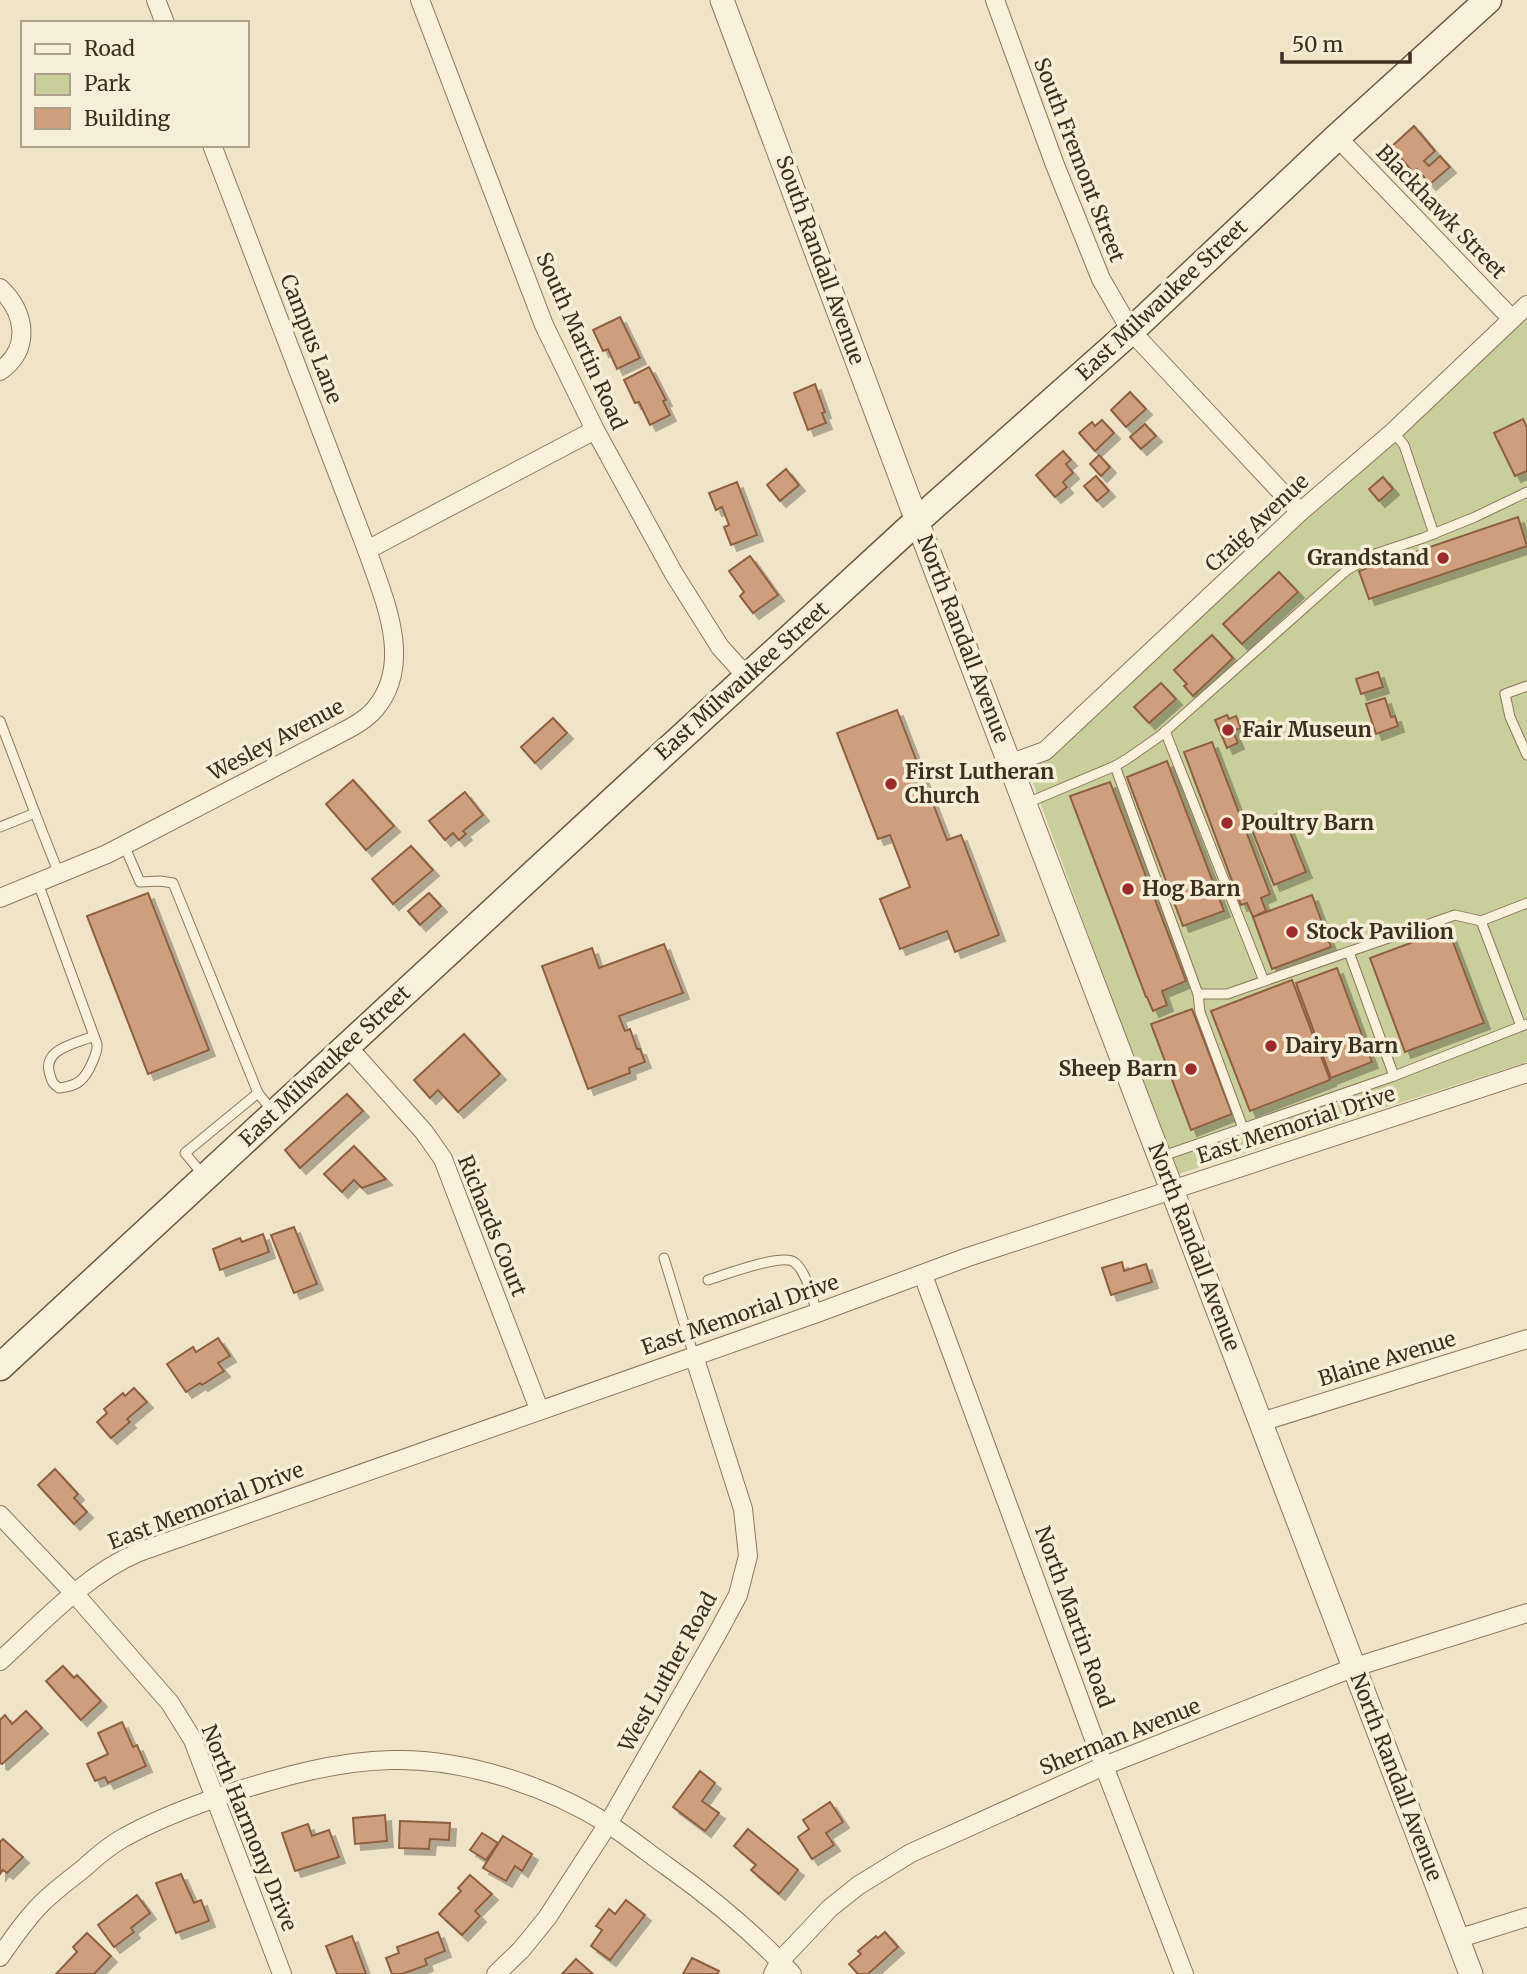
<svg xmlns="http://www.w3.org/2000/svg" width="1527" height="1974" font-family="Merriweather,serif">
  <style>
    .green { fill: #c9cf9b }
    .building { fill: #cf9f7d; stroke: #8d5f41; stroke-width: 2; filter: url(#shadow) }
    .lines { fill: none; stroke-linecap: round; stroke-linejoin: round }
    .service-casing { stroke: #8d765c; stroke-width: 11 }
    .minor-casing { stroke: #8d765c; stroke-width: 20 }
    .tertiary-casing { stroke: #8d765c; stroke-width: 25 }
    .secondary-casing { stroke: #6f573f; stroke-width: 29 }
    .service { stroke: #faf1dc; stroke-width: 9 }
    .minor { stroke: #faf1dc; stroke-width: 18 }
    .tertiary { stroke: #faf1dc; stroke-width: 23 }
    .secondary { stroke: #faf1dc; stroke-width: 26 }
    .poi-dot { fill: #9e2a2b; stroke: #f7eed8; stroke-width: 2.5 }
    .labels { text-anchor: middle; stroke-width: 7; stroke-linejoin: round; paint-order: stroke }
    .street-label { font-size: 21px; fill: #3d2e20; stroke: #f7eed8 }
    .poi-label { font-size: 21px; font-weight: bold; fill: #3d2e20; stroke: #f7eed8; text-anchor: start }
  </style>
  <defs>
    <filter id="shadow"><feDropShadow dx="6" dy="6" stdDeviation="0" flood-color="#0004"/></filter>
  </defs>
  <rect width="100%" height="100%" fill="#f0e4c8"/>
  <path class="green" d="M1527,317v745l-351,113 -147,-403z"/>
  <g class="building">
    <path d="M1414,126l21,25 -11,10 5,5 11,-10 10,11 -20,17 -13,-15 -4,3 -22,-25z"/>
    <path d="M620,317l20,41 -23,11 -9,-20 -5,2 -10,-21z"/>
    <path d="M649,367l17,33 -3,1 7,14 -20,10 -11,-23 -4,1 -11,-23z"/>
    <path d="M815,384l10,28 -3,1 4,10 -18,7 -14,-37z"/>
    <path d="M1130,392l16,17 -20,18 -15,-17z"/>
    <path d="M1523,419l4,9v43l-12,5 -21,-43z"/>
    <path d="M1102,420l12,13 -19,18 -16,-18 13,-11 3,4z"/>
    <path d="M1145,424l11,12 -15,13 -11,-12z"/>
    <path d="M1063,451l8,9 -5,4 7,9 -10,9 4,5 -12,10 -19,-22z"/>
    <path d="M1099,455l11,12 -9,9 -11,-12z"/>
    <path d="M786,469l13,16 -19,16 -13,-16z"/>
    <path d="M1096,476l13,15 -12,10 -13,-15z"/>
    <path d="M1383,477l10,12 -14,12 -10,-12z"/>
    <path d="M737,482l20,53 -26,10 -7,-18 5,-2 -7,-18 -6,3 -7,-17z"/>
    <path d="M1518,517l9,29 -158,53 -10,-28z"/>
    <path d="M750,556l28,39 -25,18 -13,-17 4,-4 -15,-21z"/>
    <path d="M1279,572l19,20 -56,52 -19,-20z"/>
    <path d="M1212,635l21,23 -40,38 -9,-10 3,-2 -13,-14z"/>
    <path d="M1378,672l5,15 -22,7 -5,-15z"/>
    <path d="M1161,683l15,16 -27,24 -15,-16z"/>
    <path d="M1385,698l6,19 4,-1 3,10 -22,8 -10,-30z"/>
    <path d="M897,710l50,130 14,-5 38,100 -44,17 -8,-21 -47,18 -20,-50 30,-12 -20,-52 -12,4 -41,-106z"/>
    <path d="M1227,715l2,4 7,-3 5,12 -8,3 5,12 -11,5 -12,-28z"/>
    <path d="M553,718l14,15 -32,30 -14,-16z"/>
    <path d="M1212,742l58,152 -9,4 5,13 -13,6 -6,-14 -6,2 -57,-153z"/>
    <path d="M1167,761l57,150 -41,15 -56,-149z"/>
    <path d="M353,780l41,46 -28,24 -40,-46z"/>
    <path d="M1110,782l76,199 -24,10 5,14 -14,6 -6,-14h-1l-76,-201z"/>
    <path d="M465,792l18,23 -20,16 3,3 -7,6 -6,-7 -8,7 -16,-19z"/>
    <path d="M1282,812l24,60 -32,13 -24,-60z"/>
    <path d="M411,846l22,24 -40,34 -21,-25z"/>
    <path d="M148,893l61,157 -61,24 -61,-158z"/>
    <path d="M429,893l12,13 -21,19 -12,-14z"/>
    <path d="M1312,895l19,52 -59,22 -19,-52z"/>
    <path d="M1448,929l36,94 -79,29 -35,-94z"/>
    <path d="M664,944l19,49 -64,23 6,15 5,-2 7,20h3l5,13 -16,6 1,5 -42,16 -46,-123 50,-18 7,20z"/>
    <path d="M1337,968l35,94 -41,16 -35,-95z"/>
    <path d="M1292,980l38,100 -80,31 -39,-100z"/>
    <path d="M1192,1009l40,105 -41,16 -40,-106z"/>
    <path d="M464,1034l36,40 -42,38 -20,-22 -8,8 -16,-18z"/>
    <path d="M347,1094l16,17 -63,57 -15,-18z"/>
    <path d="M354,1146l32,33 -24,9 -8,-8 -12,12 -18,-18z"/>
    <path d="M294,1227l23,57 -23,9 -23,-58z"/>
    <path d="M263,1234l6,18 -49,18 -7,-21 27,-11 2,4z"/>
    <path d="M1122,1262l2,9 22,-7 6,18 -41,13 -9,-27z"/>
    <path d="M218,1338l12,18 -12,7 6,8 -22,14 -2,-2 -14,9 -19,-28 26,-17 3,5z"/>
    <path d="M134,1388l13,14 -20,17 3,3 -19,16 -14,-16 10,-9 -3,-4 19,-16 2,3z"/>
    <path d="M55,1469l23,25 -4,4 13,14 -13,12 -36,-39z"/>
    <path d="M63,1666l11,12 3,-3 24,26 -20,19 -35,-39z"/>
    <path d="M26,1711l16,17 -40,36 -2,-1v-43l5,-5 7,9z"/>
    <path d="M122,1722l11,25 4,-2 9,21 -38,17 -3,-6 -10,4 -8,-17 21,-10 -10,-21z"/>
    <path d="M700,1771l15,12 -13,18 17,12 -14,18 -32,-24z"/>
    <path d="M830,1802l13,20 -17,11 8,12 -22,14 -14,-22 11,-8 -6,-9z"/>
    <path d="M385,1815l2,26 -32,3 -2,-26z"/>
    <path d="M400,1821l50,2 -1,17 -19,-1 -1,10 -30,-1z"/>
    <path d="M308,1824l4,12 17,-6 10,27 -44,14 -13,-38z"/>
    <path d="M748,1829l50,41 -19,24 -28,-24 5,-5 -22,-19z"/>
    <path d="M482,1833l16,10 -12,17 -16,-10z"/>
    <path d="M503,1836l29,18 -10,17 -7,-5 -9,15 -23,-13z"/>
    <path d="M3,1839l20,18 -16,16 -4,-3 -3,4v-32z"/>
    <path d="M181,1874l13,29 7,-3 8,21 -33,12 -20,-50z"/>
    <path d="M470,1875l22,19 -17,17 5,5 -18,19 -23,-21 22,-23 -3,-3z"/>
    <path d="M137,1895l13,18 -19,15 3,4 -20,15 -16,-22z"/>
    <path d="M626,1900l19,15 -35,45 -19,-14 11,-16 -6,-4 13,-17 6,5z"/>
    <path d="M438,1932l7,19 -20,8 2,6 -25,9h-10l-6,-16 13,-5 -2,-6z"/>
    <path d="M885,1932l13,15 -30,27h-10l-9,-10 12,-10 -3,-3 18,-15 2,2z"/>
    <path d="M87,1933l24,23 -17,18h-38l21,-22 -4,-5z"/>
    <path d="M352,1936l14,38h-29l-11,-28z"/>
    <path d="M692,1958l27,13 -2,3h-34z"/>
    <path d="M576,1959l17,15h-31z"/>
  </g>
  <g class="lines">
    <g class="service-casing">
      <g id="service">
        <path d="M1393,432l11,13 30,89"/>
        <path d="M1527,686l-22,8 5,23 17,38"/>
        <path d="M0,721l35,92"/>
        <path d="M1165,731l99,250"/>
        <path d="M1115,766l83,228 2,18 43,116"/>
        <path d="M1027,803l88,-37 12,-7 33,-23 187,-166 28,-16 48,-16 52,-21 52,-25"/>
        <path d="M0,827l35,-14 24,61"/>
        <path d="M124,845l16,37 20,-1 13,2 85,210 15,19"/>
        <path d="M38,883l59,161c1,9 -9,30 -16,36 -6,6 -15,7 -22,8 -6,-4 -7,-6 -9,-13 -9,-26 25,-31 44,-39"/>
        <path d="M1481,921l40,105"/>
        <path d="M1349,952l45,124"/>
        <path d="M1198,994h29l228,-79 26,6 46,-18"/>
        <path d="M1160,1157l234,-81 133,-52"/>
        <path d="M204,1176l-19,-23 73,-60"/>
        <path d="M664,1258l30,98"/>
        <path d="M708,1280c16,-5 74,-27 86,-18 12,8 19,38 23,51"/>
      </g>
    </g>
    <g class="minor-casing">
      <g id="minor">
        <path d="M156,0l9,23"/>
        <path d="M420,0l124,325 51,105 79,144 46,73 27,30"/>
        <path d="M995,0l60,165 46,114 30,52 169,181"/>
        <path d="M1337,137l175,182"/>
        <path d="M0,288c25,24 32,60 0,83"/>
        <path d="M367,550l228,-120"/>
        <path d="M1011,763l34,-12 255,-239 93,-80 134,-127"/>
        <path d="M0,898l107,-44 224,-116c15,-8 33,-16 44,-29 39,-46 9,-110 -8,-159l-155,-405"/>
        <path d="M347,1046l77,86 19,27 96,250"/>
        <path d="M923,1275l181,491 80,208"/>
        <path d="M1261,1422l266,-83"/>
        <path d="M0,1515l74,78 96,110 23,37 89,234"/>
        <path d="M0,1661c43,-39 85,-86 139,-109l678,-239 151,-56 559,-184"/>
        <path d="M1457,1939l70,-22"/>
        <path d="M0,1957c13,-19 26,-38 42,-54 13,-13 27,-23 41,-34 13,-12 27,-24 42,-32 32,-18 67,-31 102,-43 54,-17 109,-33 165,-34 71,-2 156,26 216,64 21,13 40,29 60,43 45,32 87,67 124,107"/>
        <path d="M496,1974l25,-24 26,-32 61,-94 109,-190 21,-39 10,-39 -5,-47 -49,-153"/>
        <path d="M773,1974l7,-13 50,-53 29,-23 52,-32 193,-87 251,-99 172,-54"/>
      </g>
    </g>
    <g class="tertiary-casing">
      <path id="tertiary" d="M722,0l195,521 554,1453"/>
    </g>
    <g class="secondary-casing">
      <path id="secondary" d="M0,1367l623,-576 294,-270 214,-190 206,-194 151,-137"/>
    </g>
    <use href="#service" class="service"/>
    <use href="#minor" class="minor"/>
    <use href="#tertiary" class="tertiary"/>
    <use href="#secondary" class="secondary"/>
  </g>
  <g class="poi-dot">
    <circle cx="1443" cy="558" r="7"/>
    <circle cx="1228" cy="730" r="7"/>
    <circle cx="891" cy="784" r="7"/>
    <circle cx="1227" cy="823" r="7"/>
    <circle cx="1128" cy="889" r="7"/>
    <circle cx="1292" cy="932" r="7"/>
    <circle cx="1271" cy="1046" r="7"/>
    <circle cx="1191" cy="1069" r="7"/>
  </g>
  <g class="labels">
    <g class="street-label">
      <text transform="translate(1079 160) rotate(69)" y="7">South Fremont Street</text>
      <text transform="translate(1441 212) rotate(46)" y="7">Blackhawk Street</text>
      <text transform="translate(820 260) rotate(70)" y="7">South Randall Avenue</text>
      <text transform="translate(1162 300) rotate(-43)" y="7">East Milwaukee Street</text>
      <text transform="translate(311 339) rotate(69)" y="7">Campus Lane</text>
      <text transform="translate(581 341) rotate(66)" y="7">South Martin Road</text>
      <text transform="translate(1257 523) rotate(-43)" y="7">Craig Avenue</text>
      <text transform="translate(963 639) rotate(69)" y="7">North Randall Avenue</text>
      <text transform="translate(742 681) rotate(-42)" y="7">East Milwaukee Street</text>
      <text transform="translate(276 740) rotate(-28)" y="7">Wesley Avenue</text>
      <text transform="translate(325 1066) rotate(-43)" y="7">East Milwaukee Street</text>
      <text transform="translate(1296 1125) rotate(-18)" y="7">East Memorial Drive</text>
      <text transform="translate(492 1226) rotate(68)" y="7">Richards Court</text>
      <text transform="translate(1194 1247) rotate(69)" y="7">North Randall Avenue</text>
      <text transform="translate(740 1315) rotate(-19)" y="7">East Memorial Drive</text>
      <text transform="translate(1387 1359) rotate(-17)" y="7">Blaine Avenue</text>
      <text transform="translate(206 1506) rotate(-21)" y="7">East Memorial Drive</text>
      <text transform="translate(1074 1617) rotate(70)" y="7">North Martin Road</text>
      <text transform="translate(668 1672) rotate(-61)" y="7">West Luther Road</text>
      <text transform="translate(1120 1737) rotate(-22)" y="7">Sherman Avenue</text>
      <text transform="translate(1396 1777) rotate(69)" y="7">North Randall Avenue</text>
      <text transform="translate(249 1828) rotate(68)" y="7">North Harmony Drive</text>
    </g>
    <g class="poi-label">
      <text x="1429" y="565" text-anchor="end">Grandstand</text>
      <text x="1242" y="737">Fair Museun</text>
      <text x="905" y="779">First Lutheran<tspan x="905" dy="24">Church</tspan></text>
      <text x="1241" y="830">Poultry Barn</text>
      <text x="1142" y="896">Hog Barn</text>
      <text x="1306" y="939">Stock Pavilion</text>
      <text x="1285" y="1053">Dairy Barn</text>
      <text x="1177" y="1076" text-anchor="end">Sheep Barn</text>
    </g>
  </g>
  <rect x="21" y="21" width="228" height="126" fill="#f7eed8" stroke="#ada18e" stroke-width="2"/>
  <rect x="35" y="44" width="35" height="10" fill="#faf1dc" stroke="#ada18e" stroke-width="2"/>
  <text x="84" y="56" font-size="21" fill="#3d2e20">Road</text>
  <rect x="35" y="74" width="35" height="21" fill="#c9cf9b" stroke="#ada18e" stroke-width="2"/>
  <text x="84" y="91" font-size="21" fill="#3d2e20">Park</text>
  <rect x="35" y="108" width="35" height="21" fill="#cf9f7d" stroke="#ada18e" stroke-width="2"/>
  <text x="84" y="126" font-size="21" fill="#3d2e20">Building</text>
  <path d="M1282 52v10h128v-10" fill="none" stroke="#3d2e20" stroke-width="3.5"/>
  <text x="1292" y="52" font-size="21" fill="#3d2e20" stroke="#f7eed8" stroke-width="5" paint-order="stroke">50 m</text>
</svg>
